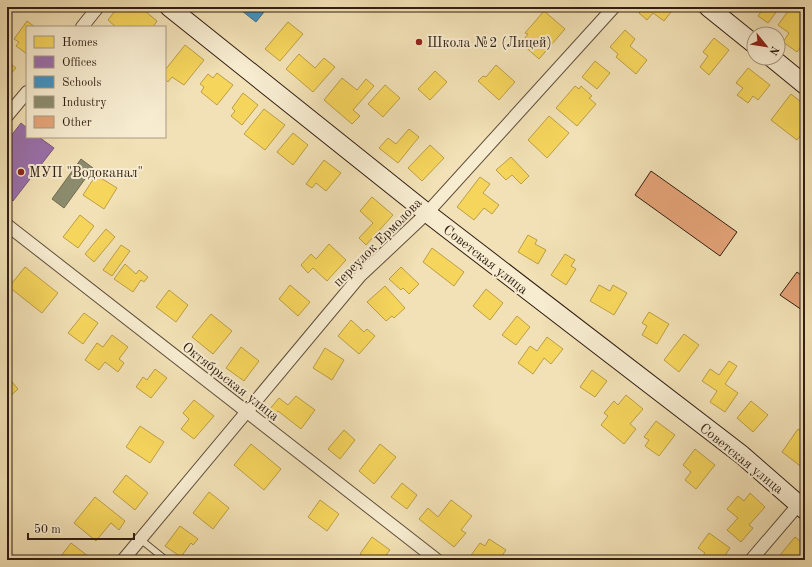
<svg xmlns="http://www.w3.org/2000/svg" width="812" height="567" font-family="'Old Standard TT',serif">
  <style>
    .homes { fill: #f6d55c; stroke: #bb9e46 }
    .offices { fill: #9970ab; stroke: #7a577d }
    .schools { fill: #4393c3; stroke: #3e708e }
    .industry { fill: #8c8c6e; stroke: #716b52 }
    .building { fill: #e5a478; stroke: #311e12 }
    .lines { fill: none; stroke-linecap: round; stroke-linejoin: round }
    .lane-casing { stroke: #614f3b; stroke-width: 8 }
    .street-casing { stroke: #614f3b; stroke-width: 14 }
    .secondary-casing { stroke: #311e12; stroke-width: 20 }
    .lane { stroke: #f7ecd0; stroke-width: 6 }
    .street { stroke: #f7ecd0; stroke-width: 12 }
    .secondary { stroke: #f7ecd0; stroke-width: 18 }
    .poi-dot { fill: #8f2418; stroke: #f7ecd0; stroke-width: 1.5 }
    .labels { text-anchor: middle; stroke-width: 4; stroke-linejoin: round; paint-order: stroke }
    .poi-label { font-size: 14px; fill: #311e12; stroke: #f7ecd0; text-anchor: start }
    .street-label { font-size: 14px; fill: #311e12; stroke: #f7ecd0 }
  </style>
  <rect width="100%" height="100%" fill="#f2e1b6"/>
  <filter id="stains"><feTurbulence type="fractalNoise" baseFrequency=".005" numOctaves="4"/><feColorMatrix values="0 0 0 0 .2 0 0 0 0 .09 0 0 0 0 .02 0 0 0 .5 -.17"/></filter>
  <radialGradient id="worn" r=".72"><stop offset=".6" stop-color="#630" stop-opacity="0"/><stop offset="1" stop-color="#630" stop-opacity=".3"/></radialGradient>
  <g class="homes">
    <path d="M118,7h22l17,14 -4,6h-37l-8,-7z"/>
    <path d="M644,7h31l-11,14 -11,-8 -6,7 -8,-7z"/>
    <path d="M757,7h23l-12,16 -10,-7 4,-6z"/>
    <path d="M791,7h4l10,8v11l-2,2 2,1v12l-8,11 -14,-10 6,-9 -11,-8z"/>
    <path d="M544,11l21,18 -26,30 -18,-16 7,-9 -3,-1z"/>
    <path d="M27,21l8,6h-8v27l-11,-8 3,-4 -5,-3z"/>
    <path d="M288,22l15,12 -23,27 -15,-12z"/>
    <path d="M625,30l10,9 -5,7 17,14 -11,14 -20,-17 2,-3 -8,-7z"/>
    <path d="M714,38l15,12 -20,25 -9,-8 8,-11 -5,-4z"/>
    <path d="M185,45l19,15 -20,25 -12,-8 -4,5 -3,-3v-9z"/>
    <path d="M299,54l16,14 9,-10 11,9 -22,25 -27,-23z"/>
    <path d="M7,61l9,7 -9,10z"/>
    <path d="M595,61l15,12 -13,16 -15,-12z"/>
    <path d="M496,65l19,17 -16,18 -21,-19 5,-5 3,1z"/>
    <path d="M748,68l22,17 -12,15 -5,-4 -5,7 -11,-8 6,-7 -7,-5z"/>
    <path d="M435,71l12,11 -17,18 -12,-11z"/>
    <path d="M217,73l16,12 -16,20 -16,-13 3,-5 -4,-3 8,-10 5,4z"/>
    <path d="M342,78l15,12 9,-11 8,7 -21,24 7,6 -8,8 -28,-24z"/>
    <path d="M385,85l15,13 -17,19 -15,-13z"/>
    <path d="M575,86l4,3 2,-3 11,10 -3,2 7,6 -19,22 -21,-18z"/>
    <path d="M243,93l15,12 -16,20 -11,-9 4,-5 -3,-3z"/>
    <path d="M791,94l14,11v17l-4,5 3,4 -7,9 -26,-20z"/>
    <path d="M264,109l21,16 -20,25 -21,-16z"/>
    <path d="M549,116l20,17 -22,25 -19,-18z"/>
    <path d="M409,129l10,8 -21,26 -19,-15 9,-10 8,6z"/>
    <path d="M293,133l15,12 -15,20 -16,-13z"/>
    <path d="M430,145l14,13 -22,23 -14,-13z"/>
    <path d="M511,157l18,19 -8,8 -9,-9 -6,5 -10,-10z"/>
    <path d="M324,160l17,13 -15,18 -10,-8 -4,5 -6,-4z"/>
    <path d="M96,175l21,13 -13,21 -21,-14z"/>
    <path d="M480,177l10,7 -7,9 16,12 -7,9 -8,-6 -10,12 -17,-13z"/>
    <path d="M372,197l21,18 -27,30 -7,-7 14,-15 -13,-12z"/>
    <path d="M80,215l14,11 -16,22 -15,-11z"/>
    <path d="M106,229l9,8 -21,25 -9,-8z"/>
    <path d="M528,235l9,5 -2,4 11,6 -8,14 -20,-12z"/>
    <path d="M329,244l17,16 -19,21 -14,-13 -5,5 -7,-8 10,-11 5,5z"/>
    <path d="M121,245l9,6 -18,25 -9,-6z"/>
    <path d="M432,248l32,24 -10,14 -31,-24z"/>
    <path d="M565,254l10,6 -4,6 5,3 -10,16 -15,-10z"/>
    <path d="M125,264l11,10 3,-4 9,7 -4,5 -3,-2 -8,12 -19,-13z"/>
    <path d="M25,267l33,26 -16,20 -33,-26z"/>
    <path d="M401,267l18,17 -10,10 -6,-6 -2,2 -12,-11z"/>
    <path d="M290,285l20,17 -12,14 -19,-17z"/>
    <path d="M599,285l11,6 3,-6 14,8 -13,22 -24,-14z"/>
    <path d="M385,286l20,22 -11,10 -2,-2 -6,5 -19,-19z"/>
    <path d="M486,289l17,14 -13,17 -17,-14z"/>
    <path d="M169,290l19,15 -12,17 -20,-15z"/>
    <path d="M649,312l20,12 -12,20 -15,-9 5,-9 -5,-3z"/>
    <path d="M84,313l14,10 -15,21 -15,-11z"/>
    <path d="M211,314l21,17 -19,23 -21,-17z"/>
    <path d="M517,316l13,11 -14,18 -14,-10z"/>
    <path d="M351,320l13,12 3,-3 8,7 -16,18 -21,-18z"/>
    <path d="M684,334l15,11 -20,27 -15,-12z"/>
    <path d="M112,335l16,12 -9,12 5,4 -6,9 -13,-10 -6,8 -14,-10 12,-17 6,4z"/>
    <path d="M547,337l16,12 -12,15 -7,-6 -11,16 -15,-11 12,-17 7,5z"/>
    <path d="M241,347l18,14 -15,20 -18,-13z"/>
    <path d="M325,348l19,12 -12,20 -19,-12z"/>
    <path d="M729,361l8,5 -12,18 13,9 -13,19 -15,-10 7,-11 -15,-10 8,-12 9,6z"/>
    <path d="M155,369l12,9 -16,20 -15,-11 7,-10 4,3z"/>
    <path d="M592,370l15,11 -12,16 -15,-10z"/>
    <path d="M7,376l11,13 -11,10z"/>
    <path d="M626,395l17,14 -13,15 6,5 -12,15 -23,-19 7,-9 -4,-3 10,-12 4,4z"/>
    <path d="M296,396l19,14 -14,19 -23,-18 -3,3 -5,-5 9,-11 9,7z"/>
    <path d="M194,400l20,16 -20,23 -13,-10 8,-10 -6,-6z"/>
    <path d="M751,401l17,14 -15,17 -16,-14z"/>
    <path d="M656,421l19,14 -16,21 -14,-10 4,-6 -5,-3z"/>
    <path d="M140,426l24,16 -14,21 -24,-16z"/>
    <path d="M798,429l7,5v31l-2,3 -21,-16z"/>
    <path d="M344,430l11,10 -15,19 -12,-10z"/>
    <path d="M251,444l30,25 -17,21 -30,-25z"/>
    <path d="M380,444l16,13 -22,27 -15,-13z"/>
    <path d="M695,449l20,16 -19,24 -11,-9 6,-8 -8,-7z"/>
    <path d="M126,475l22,18 -13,17 -22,-18z"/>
    <path d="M402,483l15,12 -10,14 -16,-12z"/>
    <path d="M209,492l20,16 -16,21 -20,-16z"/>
    <path d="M750,493l15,14 -16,18 4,3 -12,14 -14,-12 11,-12 -11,-9 11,-13 6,5z"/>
    <path d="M95,497l30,24 -6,9 -8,-7 -15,18 -22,-18z"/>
    <path d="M320,500l19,14 -12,17 -19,-14z"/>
    <path d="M451,500l21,16 -11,14 5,3 -12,14 -35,-28 9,-11 10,9z"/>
    <path d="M180,526l18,13 -5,6 -2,-2 -10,14 -16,-11z"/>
    <path d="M709,533l21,15 -8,12h-23l6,-7 -7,-5z"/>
    <path d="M372,537l18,13 -8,10h-14l-8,-6z"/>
    <path d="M795,537l10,8v15h-29z"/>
    <path d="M489,539l17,11 -7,10 -3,-2 -1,2h-23l-3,-2 11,-15 5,3z"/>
    <path d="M71,543l22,17h-35z"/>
  </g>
  <path class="offices" d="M21,123l6,5v9h12l15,11 -41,53 -6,-5v-55z"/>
  <path class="schools" d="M237,7h31l-12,15z"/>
  <path class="industry" d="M81,159l12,9 -29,40 -12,-9z"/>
  <g class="building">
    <path d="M651,171l86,61 -17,24 -85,-61z"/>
    <path d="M797,272l8,6v34l-25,-17z"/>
  </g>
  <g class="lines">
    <g class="lane-casing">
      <path id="lane" d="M140,539l26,21"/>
    </g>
    <g class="street-casing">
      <g id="street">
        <path d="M82,27l16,-20"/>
        <path d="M7,116l20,-24"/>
        <path d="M7,225l430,335"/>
        <path d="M123,560l237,-284 67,-63 187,-206"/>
        <path d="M751,560l54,-63"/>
      </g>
    </g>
    <g class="secondary-casing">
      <g id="secondary">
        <path d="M169,7l258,206 315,242 63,55"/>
        <path d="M708,7l46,37"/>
        <path d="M772,58l33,27"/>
      </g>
    </g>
    <use href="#lane" class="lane"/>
    <use href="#street" class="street"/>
    <use href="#secondary" class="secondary"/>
  </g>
  <g class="poi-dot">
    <circle cx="419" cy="42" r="4"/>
    <circle cx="21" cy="172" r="4"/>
  </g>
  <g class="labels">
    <g class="poi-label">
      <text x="427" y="47">Школа №2 (Лицей)</text>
      <text x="29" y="177">МУП "Водоканал"</text>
    </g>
    <g class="street-label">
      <text transform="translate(377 242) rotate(-45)" y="5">переулок Ермолова</text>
      <text transform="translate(486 259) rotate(38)" y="5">Советская улица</text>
      <text transform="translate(231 381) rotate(38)" y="5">Октябрьская улица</text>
      <text transform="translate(742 458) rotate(39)" y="5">Советская улица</text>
    </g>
  </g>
  <rect width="812" height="567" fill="none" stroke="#f2e1b6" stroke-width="24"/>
  <rect x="8" y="8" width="796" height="551" fill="none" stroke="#311e12" stroke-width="2"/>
  <rect x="12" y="12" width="788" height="543" fill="none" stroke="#311e12"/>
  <rect x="26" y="26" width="140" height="112" fill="#f7ecd0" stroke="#a89a84"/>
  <rect x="34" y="36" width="20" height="12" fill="#f6d55c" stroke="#a89a84"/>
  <text x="62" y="46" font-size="12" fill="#311e12">Homes</text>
  <rect x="34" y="56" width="20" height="12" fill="#9970ab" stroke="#a89a84"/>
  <text x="62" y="66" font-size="12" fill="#311e12">Offices</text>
  <rect x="34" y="76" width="20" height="12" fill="#4393c3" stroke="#a89a84"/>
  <text x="62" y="86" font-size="12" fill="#311e12">Schools</text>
  <rect x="34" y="96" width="20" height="12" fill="#8c8c6e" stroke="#a89a84"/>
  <text x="62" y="106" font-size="12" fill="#311e12">Industry</text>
  <rect x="34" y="116" width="20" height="12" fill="#e5a478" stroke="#a89a84"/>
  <text x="62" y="126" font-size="12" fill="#311e12">Other</text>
  <g transform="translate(766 46) rotate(120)"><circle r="19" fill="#f7ecd0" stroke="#a89a84"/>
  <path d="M0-3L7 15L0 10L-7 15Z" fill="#8f2418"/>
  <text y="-6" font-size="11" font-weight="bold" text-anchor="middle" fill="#311e12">N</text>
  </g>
  <path d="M28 533v6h106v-6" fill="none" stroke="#311e12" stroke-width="2"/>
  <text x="34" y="533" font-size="12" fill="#311e12" stroke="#f7ecd0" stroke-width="3" paint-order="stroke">50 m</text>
  <rect width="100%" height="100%" filter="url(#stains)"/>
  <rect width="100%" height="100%" fill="url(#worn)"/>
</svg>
